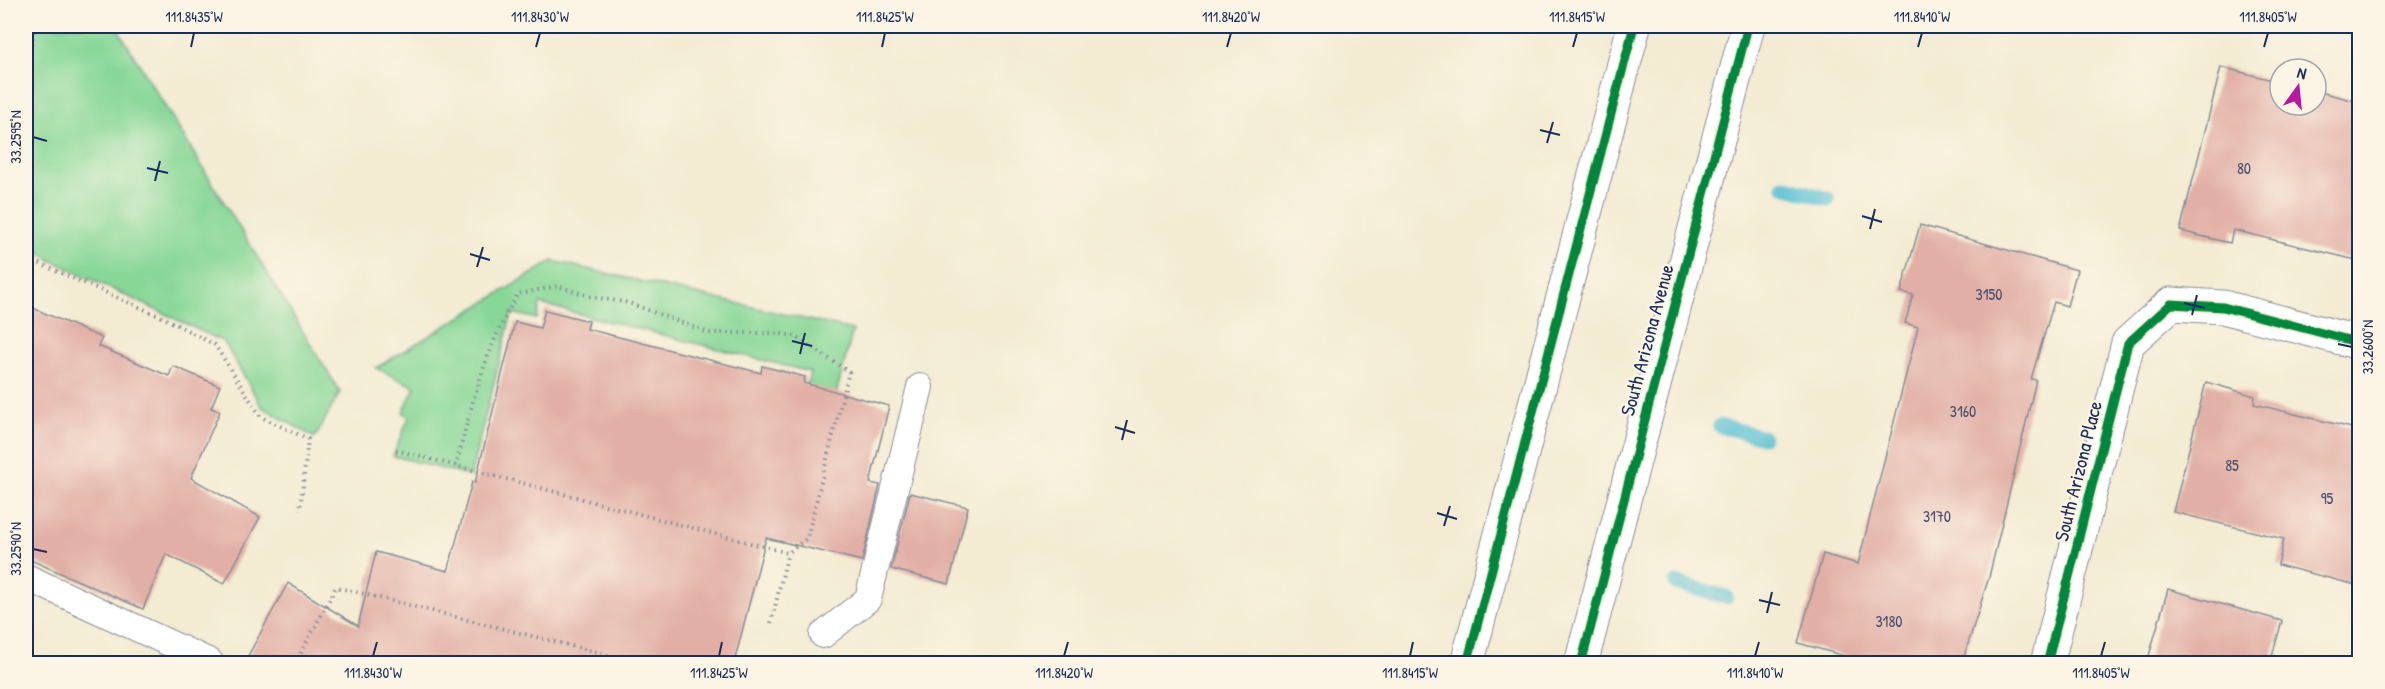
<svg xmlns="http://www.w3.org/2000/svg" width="2385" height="689" font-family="'Patrick Hand',sans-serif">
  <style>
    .green { fill: #87d797; stroke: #51837a; stroke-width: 1.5 }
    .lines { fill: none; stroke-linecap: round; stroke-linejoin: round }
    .stream { stroke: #56bed3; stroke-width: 15 }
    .building { fill: #e1afa5 }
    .lane-casing { stroke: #878d98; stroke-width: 28 }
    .street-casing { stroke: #878d98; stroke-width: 35 }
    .primary-casing { stroke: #878d98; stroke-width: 35 }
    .path { stroke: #878d98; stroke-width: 4; stroke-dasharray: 1.5 4.5; stroke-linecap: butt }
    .lane { stroke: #fff; stroke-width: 26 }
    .street { stroke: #fff; stroke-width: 33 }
    .primary { stroke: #fff; stroke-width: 33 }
    .cycleway-casing { stroke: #fcf5e5; stroke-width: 13 }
    .cycleway { stroke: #00873e; stroke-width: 9 }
    .ticks { fill: none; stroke: #1b2f5e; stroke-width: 2 }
    .labels { text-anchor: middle; stroke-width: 4.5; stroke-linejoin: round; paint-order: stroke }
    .number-label { font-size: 16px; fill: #4c4f70 }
    .street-label { font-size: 20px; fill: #1b2f5e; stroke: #fcf5e5 }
    .neatline { fill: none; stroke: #1b2f5e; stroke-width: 2 }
    .ticks-label { font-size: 15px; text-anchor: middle; fill: #1b2f5e }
  </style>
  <rect width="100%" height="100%" fill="#fcf5e5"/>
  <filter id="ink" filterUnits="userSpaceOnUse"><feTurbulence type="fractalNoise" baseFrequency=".0167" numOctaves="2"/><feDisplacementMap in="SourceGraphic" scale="12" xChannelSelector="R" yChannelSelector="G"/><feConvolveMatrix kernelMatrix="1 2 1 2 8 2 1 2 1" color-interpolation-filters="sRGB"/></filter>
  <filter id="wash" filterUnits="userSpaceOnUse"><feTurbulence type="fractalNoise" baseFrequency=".008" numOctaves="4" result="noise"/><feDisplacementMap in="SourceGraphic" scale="24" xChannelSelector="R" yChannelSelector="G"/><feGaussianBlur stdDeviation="1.35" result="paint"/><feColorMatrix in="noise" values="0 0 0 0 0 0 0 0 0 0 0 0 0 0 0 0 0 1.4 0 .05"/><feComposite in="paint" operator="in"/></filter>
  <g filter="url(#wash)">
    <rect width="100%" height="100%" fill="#f3ebd2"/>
    <g class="green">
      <path d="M26,26h90l224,366 -25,46 -53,-31 -38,-65 -173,-82 -25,-17z"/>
      <path d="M553,261l300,69 -20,76 -27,-13 4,-21 -270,-68 -3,15 -25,-6 -42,163 -77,-20 16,-39 -6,-5 12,-25 -39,-19z"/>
    </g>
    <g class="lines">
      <g class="stream">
        <path d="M1784,186l44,13"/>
        <path d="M1720,426l43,11"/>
        <path d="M1676,583l50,14"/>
      </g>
    </g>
    <g id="blocks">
      <g class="building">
        <path d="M2221,67l59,15v23h36v-14l44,11v159l-127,-31 -3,13 -50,-12z"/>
        <path d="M1920,225l157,45 -10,36 -13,-4 -23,77 5,1 -25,106 -22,91 -27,86h-93l-71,-20 25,-89 35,10 60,-237 -13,-4 8,-28 -12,-3z"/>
        <path d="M26,305l76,33 -4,8 71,30 4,-10 47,20 -9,22 9,3 -29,67 69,39 -36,67 -58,-30 -23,55 -117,-51z"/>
        <path d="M545,310l44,11 -2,8 174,44 1,-7 43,11 -1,6 85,23 -19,77 10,2 -18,76 -96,-23 -32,125h-490l44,-80 70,43 18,-74 72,19 24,-89 3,1 40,-161 25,6z"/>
        <path d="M2206,382l49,14 -1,8 106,26v156l-82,-21 6,-26 -111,-27z"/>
        <path d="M910,493l58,14 -19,77 -58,-15z"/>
        <path d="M2168,589l114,32 -12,42h-123z"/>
      </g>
    </g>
  </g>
  <g filter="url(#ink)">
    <use href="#blocks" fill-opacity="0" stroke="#878d98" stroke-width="1.5"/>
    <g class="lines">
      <g class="lane-casing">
        <g id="lane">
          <path d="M26,577l184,85"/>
          <path d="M823,635l45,-36 52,-212"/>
        </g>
      </g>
      <g class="street-casing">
        <path id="street" d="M2047,664l81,-321 43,-39 52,3 137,36"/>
      </g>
      <g class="primary-casing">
        <g id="primary">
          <path d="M1467,664l167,-638"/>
          <path d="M1581,664l167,-638"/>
        </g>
      </g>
      <g class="path">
        <path d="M26,74l9,-48"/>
        <path d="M26,252l12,11 124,54 53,28 46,72 47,22 -8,71"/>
        <path d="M396,450l392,103 19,-15 42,-166 -54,-36 -21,-3h-65l-80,-30 -37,-6 -34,-11 -40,8c-32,52 -47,113 -62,172"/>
        <path d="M771,623l17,-70"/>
        <path d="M295,664l41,-77 308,77"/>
      </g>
      <use href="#lane" class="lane"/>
      <use href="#street" class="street"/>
      <use href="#primary" class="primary"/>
      <g class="cycleway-casing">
        <g id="cycleway">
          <path d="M1467,664l167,-638"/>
          <path d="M1581,664l167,-638"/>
          <path d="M2047,664l81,-321 43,-39 52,3 137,36"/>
        </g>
      </g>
      <use href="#cycleway" class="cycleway"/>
    </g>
  </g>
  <path class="ticks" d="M191,47l3,-14M536,47l4,-14M882,47l3,-14M1227,47l4,-14M1573,47l4,-14M1918,47l4,-14M2264,47l4,-14M1540,130l20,5M33,137l14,4M1547,143l6,-21M147,168l21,5M155,181l5,-20M1862,216l20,6M1870,229l5,-20M470,254l20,6M477,267l6,-20M2184,303l21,5M2192,315l5,-20M792,341l20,5M2338,344l14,3M800,354l5,-21M1115,427l20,6M1122,440l5,-20M1437,513l20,6M1444,526l6,-20M33,549l14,3M1759,600l21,5M1767,613l5,-21M373,656l4,-14M719,656l3,-14M1064,656l4,-14M1410,656l3,-14M1755,656l4,-14M2101,656l4,-14"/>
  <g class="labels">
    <g class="number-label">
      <text x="2244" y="174">80</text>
      <text x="1989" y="300">3150</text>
      <text x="1963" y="417">3160</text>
      <text x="2232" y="471">85</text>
      <text x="2327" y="504">95</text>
      <text x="1937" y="522">3170</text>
      <text x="1889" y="627">3180</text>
    </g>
    <g class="street-label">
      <text transform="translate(1647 340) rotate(-75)" y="7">South Arizona Avenue</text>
      <text transform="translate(2078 471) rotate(-76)" y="7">South Arizona Place</text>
    </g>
  </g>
  <rect width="2385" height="689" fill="none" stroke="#fcf5e5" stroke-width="66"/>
  <g transform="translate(2298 87) rotate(15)"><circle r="28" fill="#fcf5e5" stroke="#a2a6af" stroke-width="1.5"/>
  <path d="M0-4.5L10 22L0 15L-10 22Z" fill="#b5179e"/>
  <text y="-9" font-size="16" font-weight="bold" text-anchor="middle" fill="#1b2f5e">N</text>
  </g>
  <rect x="33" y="33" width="2319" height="623" class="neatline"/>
  <g class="ticks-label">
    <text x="194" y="22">111.8435°W</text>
    <text x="540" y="22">111.8430°W</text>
    <text x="885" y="22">111.8425°W</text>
    <text x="1231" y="22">111.8420°W</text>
    <text x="1577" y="22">111.8415°W</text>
    <text x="1922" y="22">111.8410°W</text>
    <text x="2268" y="22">111.8405°W</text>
    <text transform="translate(16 137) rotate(-90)" y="5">33.2595°N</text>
    <text transform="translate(2368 347) rotate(-90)" y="5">33.2600°N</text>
    <text transform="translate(16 549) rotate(-90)" y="5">33.2590°N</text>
    <text x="373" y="678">111.8430°W</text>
    <text x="719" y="678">111.8425°W</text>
    <text x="1064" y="678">111.8420°W</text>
    <text x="1410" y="678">111.8415°W</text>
    <text x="1755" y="678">111.8410°W</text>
    <text x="2101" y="678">111.8405°W</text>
  </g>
</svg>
